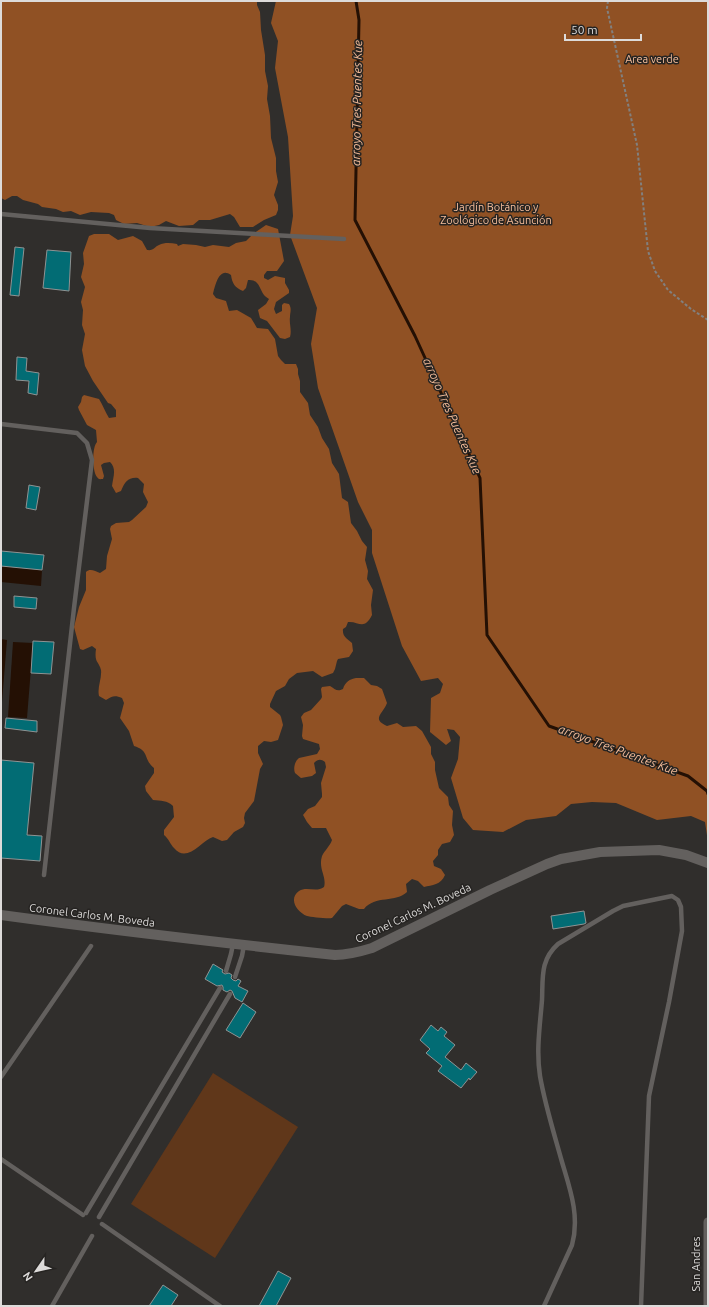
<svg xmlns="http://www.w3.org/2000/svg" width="709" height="1307" font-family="Ubuntu,sans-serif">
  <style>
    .green { fill: #60371a }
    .forest { fill: #905124 }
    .water { fill: #241004 }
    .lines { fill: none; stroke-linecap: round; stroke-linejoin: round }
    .stream { stroke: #241004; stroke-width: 3 }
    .building { fill: #026c74; stroke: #8f9393 }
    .path { stroke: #82807f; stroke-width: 2; stroke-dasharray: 3 2; stroke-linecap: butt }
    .service { stroke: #63605e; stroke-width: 4.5 }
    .minor { stroke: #63605e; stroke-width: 9 }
    .tertiary { stroke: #63605e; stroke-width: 10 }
    .labels { text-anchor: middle; stroke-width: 3; stroke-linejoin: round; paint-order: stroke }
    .park-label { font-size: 11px; fill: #f6be9b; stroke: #262422 }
    .street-label { font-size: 11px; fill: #dddbda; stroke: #262422 }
    .water-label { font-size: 12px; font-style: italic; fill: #f4bc99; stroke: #262422 }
  </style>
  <rect width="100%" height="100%" fill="#302e2c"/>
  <path class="green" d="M213,1073l85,54 -83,131 -84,-54z"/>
  <g class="forest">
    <path d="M1,1h256v4l3,7 1,18 4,25v16l3,15 -1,13 3,17 1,22 5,20v13l2,11 -4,13 4,10v5l-2,5 -12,5 -11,7h-13l-6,-10 -4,-3 -20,6h-11l-6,5 -14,1 -13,-5 -7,4 -9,2 -13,-4 -13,1 -8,-4 -2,-5 -5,-2 -18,-1 -11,3 -9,-4 -8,1 -7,-3 -14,-2 -4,-3 -15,-4 -6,-4h-5l-7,4 -4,-2z"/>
    <path d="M276,1h432v841l-3,-20 -14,-6 -34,4 -41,-17 -24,-1 -21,2 -15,12 -30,4 -23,12 -30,-2 -10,-12 -12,-40 7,-19 2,-22 -6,-7 -7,-1 4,12 -5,4 -16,-13 1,-34 9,-5 3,-9 -5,-6 -17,3 -19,-35 -30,-93v-23l-14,-28 -40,-114 -7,-44 6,-36 -27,-73 3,-19 -5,-79 -13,-69 3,-27 -7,-18z"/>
    <path d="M266,225l12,4 6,32 -7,10h-10l-3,4v3l4,2 7,-4 10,2v5l4,7v3l-13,9 -2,7 2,5 6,-3v-6l2,-2 5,1c3,5 1,8 1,13 -1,7 2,13 0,20l-5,2 -5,-1 -13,-17 -7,-3 -2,-8 8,-6 3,-5c-2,-1 -4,-3 -5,-4 -5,-7 -5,-16 -16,-15l-2,8 -3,3c-8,-3 -11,-8 -12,-16 -12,-9 -16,11 -18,19l3,4 10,3 3,10 8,-1 14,8 6,10 11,1 7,10 3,17 3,4 4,4h11l2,5v5l2,7v11l8,11 2,12 8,12 4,11 7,11 3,14 7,11 3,24 6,4 3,21 6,8 5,10 5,6 -2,13 3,11 -1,8 6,11 -2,15 1,10c-8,16 -13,6 -24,7l-2,5 -3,2c-1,8 5,10 9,14l1,8 -4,6 -11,2 -1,2 -2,8 -2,4 -11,4 -9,-6 -16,2 -8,6 -4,7 -9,5 -6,13v3l10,8 1,2 2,8 -5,15 -7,2 -7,-1 -6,5v7l5,11 -3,5 -6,32 -9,12 -1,5 1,5 -2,4 -9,5 -7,8 -5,1 -9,-4c-12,4 -26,27 -39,11 -4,-4 -5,-9 -10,-13v-5l10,-13 -1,-11c-6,-6 -12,-5 -20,-6l-7,-9 -1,-5 9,-13v-5c-11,-9 -4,-17 -20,-22l-5,-15 -9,-13 4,-15 -2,-5c-7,-3 -10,-2 -16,2l-7,-4c-2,-9 3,-17 2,-26 -2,-9 -7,-7 -5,-21l-4,-3 -9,4 -3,-1 -6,-22 5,-20 7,-17v-18c4,-4 9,-1 14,1l6,-4 1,-13 5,-17 -2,-10 1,-3 5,-3 13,-1 3,-2 14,-13 2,-5 -5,-10 1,-8 -6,-6c-10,-1 -13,4 -17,13l-5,2 -4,-7c1,-9 5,-17 -2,-24l-6,1 -3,2 3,11 -1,3c-3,0 -4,1 -6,-2 -5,-6 -5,-30 0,-35l-1,-12 -9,-5 -8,-15 -1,-3 3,-5 1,-5 2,-2 15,4c4,6 6,13 10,19l7,-1v-7l-5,-6 -3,-1 -15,-22 -8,-15 -3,-16 3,-16 -3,-9 1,-15 -2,-8 4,-15 -4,-10 3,-13 -1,-11 6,-17 5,-2h15l9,6 15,-4 9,5 5,9c7,1 7,-3 12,-5 6,-3 12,-2 18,-1l1,2 5,-2 13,1 9,2 8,-2 16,2 7,-4 10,-2 7,-7z"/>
    <path d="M356,678h8l7,7 6,1 5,3 5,14c-4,11 -16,16 0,23l10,-3 6,4 13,-1 6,5 9,16v7l4,8v8l4,18 9,9 1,8 4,6 -1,14 2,10 -4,7 -8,2 -4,6v5l-5,6 1,5 7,3 4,6c-4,10 -13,10 -21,12l-6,-6 -6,-2 -6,5 1,8c-11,11 -32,3 -43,17h-5l-13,-5 -4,2 -10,12c-3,1 -22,-1 -25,-2 -10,-4 -19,-17 -8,-25 8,-5 17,2 25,-4 3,-10 -6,-18 -2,-31 3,-6 8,-10 10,-16l-6,-12h-14l-5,-6 -4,-7 5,-6 7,-3 7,-9v-3l-1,-11 5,-16 -1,-5c-4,-3 -7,-3 -11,1l2,10 -4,3 -11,2 -6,-5c-2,-5 0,-12 4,-15l18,-4 3,-5 -1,-5 -16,-5 -1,-3 1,-11 -2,-8 3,-4 7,-3 10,-11 1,-2 -1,-8 1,-2 8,-1c5,3 7,6 13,3 2,-7 7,-10 13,-11z"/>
  </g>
  <g class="water">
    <path d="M1,566l41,4 -1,16 -40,-4z"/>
    <path d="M1,639l6,1 -6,74z"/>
    <path d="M13,642l20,1 -6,75 -19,-1z"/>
  </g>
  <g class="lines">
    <path class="stream" d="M356,1l3,19 -4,200 60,116 65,142 7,157 62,91 139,50 19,15 1,3"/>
  </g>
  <g class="building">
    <path d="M15,247l9,1 -5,48 -9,-1z"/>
    <path d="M47,250l24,2 -2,39 -26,-3z"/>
    <path d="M17,357l10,1 -1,13 13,2 -2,22 -9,-2 1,-12 -13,-1z"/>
    <path d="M29,485l11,2 -4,23 -10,-2z"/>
    <path d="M1,551l43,4 -2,15 -41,-4z"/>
    <path d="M14,596l23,2 -1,11 -22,-2z"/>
    <path d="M33,641l21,1 -3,32 -20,-1z"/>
    <path d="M6,718l31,3v11l-32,-4z"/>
    <path d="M1,760l33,3 -7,72 15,1 -2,25 -39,-3z"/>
    <path d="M584,911l2,12 -2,1 -31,5 -2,-13z"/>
    <path d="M213,964l10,6 -1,2 3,2 4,-1 3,2 -1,3 2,2 3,1 2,-2 3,2 -3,5 10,5 -6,11 -7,-4 -3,-7 -2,-1 -3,2 -4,-2v-3l-1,-2 -5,1 -12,-7z"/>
    <path d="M243,1003l13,9 -16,26 -14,-8z"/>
    <path d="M431,1025l7,6 3,-4 6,5 -3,4 11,9 -10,12 16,13 5,-7 11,9 -7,8 -1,-2 -8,10 -23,-17 4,-5 -16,-13 4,-4 -10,-9z"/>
    <path d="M278,1271l13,7 -15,28h-17z"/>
    <path d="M163,1285l15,10 -7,11h-22z"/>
  </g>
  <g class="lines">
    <path class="path" d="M608,1l-1,7 30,137 11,106 7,20 13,19 23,19 17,11"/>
    <g class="service">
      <path d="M1,214l149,14 194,11"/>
      <path d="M1,424l76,9 10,10 5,17 -18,148 -30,267"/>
      <path d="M226,971l5,-17 2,-10"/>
      <path d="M235,977l7,-21 2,-11"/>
      <path d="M1,1077l90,-131"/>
      <path d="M1,1159l82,56"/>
      <path d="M86,1213l134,-225"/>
      <path d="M99,1217l131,-223"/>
      <path d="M102,1224l118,82"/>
      <path d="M52,1306l40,-70"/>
      <path d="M544,1306l28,-61c8,-29 -2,-56 -10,-83 -8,-29 -17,-57 -22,-86 -4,-25 0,-51 2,-76 1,-22 -2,-40 16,-56l55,-33 10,-5 49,-10 6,4 3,7 1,24 -13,71 -20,94 -8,210"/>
    </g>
    <path class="minor" d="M708,1306v-84"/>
    <path class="tertiary" d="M1,915c111,15 222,28 334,40 13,0 24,-3 37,-7l118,-58 57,-26 14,-5 39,-7 59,-2 27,5 22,8"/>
  </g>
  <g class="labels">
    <g class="park-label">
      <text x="652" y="63">Area verde</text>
      <text x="496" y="211">Jardín Botánico y<tspan x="496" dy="13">Zoológico de Asunción</tspan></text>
    </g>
    <g class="street-label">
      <text transform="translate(413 913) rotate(-25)" y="4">Coronel Carlos M. Boveda</text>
      <text transform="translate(92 915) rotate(7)" y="4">Coronel Carlos M. Boveda</text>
      <text transform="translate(696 1264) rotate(-90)" y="4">San Andres</text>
    </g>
    <g class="water-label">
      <text transform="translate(357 103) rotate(-89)" y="4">arroyo Tres Puentes Kue</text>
      <text transform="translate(452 416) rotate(66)" y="4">arroyo Tres Puentes Kue</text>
      <text transform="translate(618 750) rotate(20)" y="4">arroyo Tres Puentes Kue</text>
    </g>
  </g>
  <rect width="709" height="1307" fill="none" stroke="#dddbda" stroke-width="4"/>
  <g transform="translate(36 1271) rotate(236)" stroke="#262422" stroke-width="3" paint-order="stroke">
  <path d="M0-3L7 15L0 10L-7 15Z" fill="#dddbda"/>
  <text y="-6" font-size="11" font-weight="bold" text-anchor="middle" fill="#dddbda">N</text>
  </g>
  <path d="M565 34v6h76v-6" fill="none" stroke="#dddbda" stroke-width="2"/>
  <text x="571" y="34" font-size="12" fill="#dddbda" stroke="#262422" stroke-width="3" paint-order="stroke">50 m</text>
</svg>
